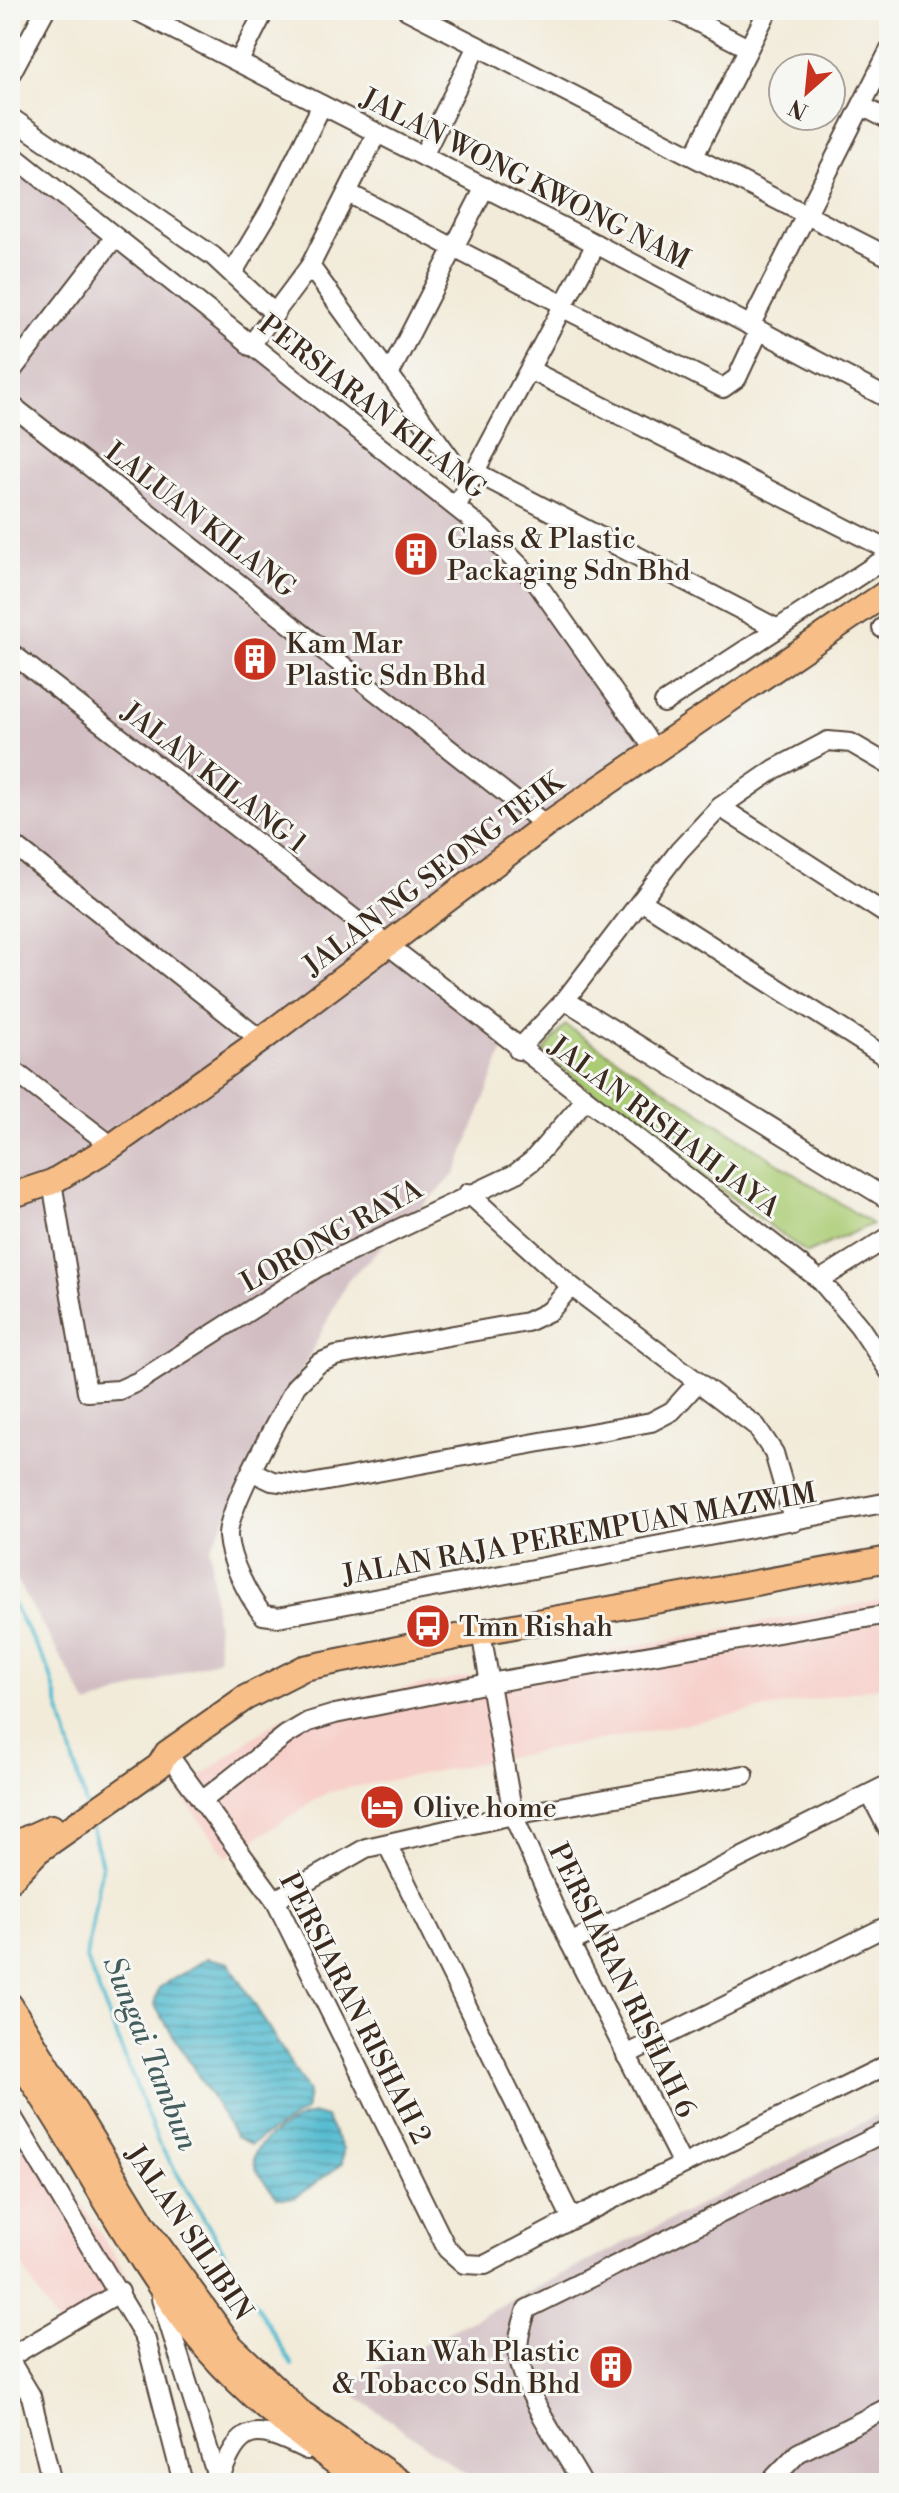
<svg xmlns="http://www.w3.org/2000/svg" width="899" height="2493" font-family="'Libre Bodoni',serif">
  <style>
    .built { fill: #f7d0cb }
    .industrial { fill: #d2bec2 }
    .park { fill: #abcc74; stroke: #737b49; stroke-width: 2 }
    .water { fill: url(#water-rules); stroke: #477277; stroke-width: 2 }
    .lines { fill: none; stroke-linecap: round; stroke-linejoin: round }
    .stream { stroke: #53bbd0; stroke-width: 4 }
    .minor-casing { stroke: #56473a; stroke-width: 22 }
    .major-casing { stroke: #56473a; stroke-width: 28 }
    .minor { stroke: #fff; stroke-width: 18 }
    .major { stroke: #f7be88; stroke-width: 24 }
    .labels { text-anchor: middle; stroke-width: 6; stroke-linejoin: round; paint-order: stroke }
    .street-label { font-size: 28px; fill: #3b2a1e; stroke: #f6f6f2 }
    .poi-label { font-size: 28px; fill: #3b2a1e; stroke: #f6f6f2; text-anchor: start }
    .water-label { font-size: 30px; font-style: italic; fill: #435d5c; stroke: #f6f6f2 }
  </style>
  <defs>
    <pattern id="water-rules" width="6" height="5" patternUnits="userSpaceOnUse" patternTransform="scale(2)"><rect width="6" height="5" fill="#53bbd0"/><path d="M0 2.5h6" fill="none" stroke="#4698a8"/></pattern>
  </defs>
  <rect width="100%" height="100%" fill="#f6f6f2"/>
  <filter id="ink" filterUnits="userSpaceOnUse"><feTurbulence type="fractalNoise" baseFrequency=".0125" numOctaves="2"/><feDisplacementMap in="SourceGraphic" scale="16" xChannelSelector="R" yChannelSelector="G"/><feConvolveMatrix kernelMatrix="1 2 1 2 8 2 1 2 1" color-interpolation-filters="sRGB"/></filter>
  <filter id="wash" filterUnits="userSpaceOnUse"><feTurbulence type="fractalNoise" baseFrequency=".006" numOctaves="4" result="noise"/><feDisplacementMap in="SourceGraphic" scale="32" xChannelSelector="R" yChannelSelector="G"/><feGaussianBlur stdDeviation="1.8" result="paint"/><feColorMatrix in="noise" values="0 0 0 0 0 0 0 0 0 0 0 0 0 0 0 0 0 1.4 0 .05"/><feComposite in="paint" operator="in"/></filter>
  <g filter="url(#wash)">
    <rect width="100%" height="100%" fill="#f2ebd9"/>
    <g class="built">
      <path d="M889,1599v86l-561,107 -101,65 -48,-65 97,-71 35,-15z"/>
      <path d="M10,2091l123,194 -75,41 -48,-80z"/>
    </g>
    <g class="industrial">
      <path d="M10,156l505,404 138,193 -262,194 115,96 -50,130 -108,107 -138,269 9,110 -131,46 -78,-136z"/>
      <path d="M889,2109v374h-411l-136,-97z"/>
    </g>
    <path class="park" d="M565,1025l307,199 -65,29 -180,-132 -84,-69z"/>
    <g class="water">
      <path d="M207,1958l22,5 79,129 -3,19 -54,33 -15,-7 -82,-133 5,-16z"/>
      <path d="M315,2114l11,3 17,32 -1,15 -48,34h-17c-7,-10 -22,-25 -23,-37 -3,-19 45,-46 61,-47z"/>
    </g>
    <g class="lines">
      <g class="stream">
        <path d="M10,1599l39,71 37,135"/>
        <path d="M91,1825l11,40 -16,93 72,184 134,223"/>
      </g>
    </g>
  </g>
  <g filter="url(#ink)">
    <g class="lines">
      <g class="minor-casing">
        <g id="minor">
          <path d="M135,10l461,234 293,155"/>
          <path d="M407,10l482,247"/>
          <path d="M674,10l74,38"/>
          <path d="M239,61l26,-51"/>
          <path d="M10,75l35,-65"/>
          <path d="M862,106l27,14"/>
          <path d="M10,117l203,139 62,58"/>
          <path d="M10,153l473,376 53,53 118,167"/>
          <path d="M423,156l54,-110"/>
          <path d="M694,156l74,-146"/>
          <path d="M348,193l216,112"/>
          <path d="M310,266l159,218"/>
          <path d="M233,272l36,-60 53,-107"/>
          <path d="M563,308l160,80 14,-10 22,-47"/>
          <path d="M750,326l139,-275"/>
          <path d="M250,346l60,-80 67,-133"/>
          <path d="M530,370l359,180"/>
          <path d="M10,373l105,-136"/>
          <path d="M389,375l96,-188"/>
          <path d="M10,404l536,421"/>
          <path d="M475,472l301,156"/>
          <path d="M456,507l140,-263"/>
          <path d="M882,628l7,-5"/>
          <path d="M10,652l810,628 39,46 30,45"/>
          <path d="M664,703l225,-147"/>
          <path d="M720,807l169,109"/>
          <path d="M10,842l251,198"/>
          <path d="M641,901l248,158"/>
          <path d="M565,1000l324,200"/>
          <path d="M518,1050l47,-50 114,-149 41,-44 55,-38 53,-28 23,2 38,22"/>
          <path d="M10,1068l102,78"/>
          <path d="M52,1182l35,210 32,-2 20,-9 179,-114 197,-93 17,-13 53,-61"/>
          <path d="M468,1193l103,93 185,140 18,27 20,69"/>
          <path d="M820,1280l69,-43"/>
          <path d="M571,1286l-21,25 -23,11 -191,34 -17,7 -23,23c-15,29 -70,123 -68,151 2,24 20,59 35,78l15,2 611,-115"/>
          <path d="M253,1472l19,9 33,4 346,-63 21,-11 26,-29"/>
          <path d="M481,1632l32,183 57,128 112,221"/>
          <path d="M167,1753l108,147 172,349 17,15 21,1 87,-46 317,-155"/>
          <path d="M870,1794l19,37"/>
          <path d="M202,1801l84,-66 22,-13 27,-8 154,-31 400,-69"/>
          <path d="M387,1844l185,375"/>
          <path d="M275,1900l91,-52 147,-33 231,-40"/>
          <path d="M570,1943l319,-159"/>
          <path d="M626,2055l263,-130"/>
          <path d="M10,2113l136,227 37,143"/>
          <path d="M161,2299l58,184"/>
          <path d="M10,2357l110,-65"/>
          <path d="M10,2361l21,35 21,87"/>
          <path d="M219,2481c21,-58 35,-57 88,-31"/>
          <path d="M582,2483c-20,-36 -56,-85 -63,-125 -3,-17 3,-33 8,-49l362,-179"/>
          <path d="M769,2483l29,-30 91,-46"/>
        </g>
      </g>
      <g class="major-casing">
        <g id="major">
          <path d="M10,1196l42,-14 60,-36 149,-106 285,-215 343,-234"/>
          <path d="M10,1846l42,-19"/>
          <path d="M10,1880l28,-29 121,-85 8,-13 78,-55 59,-30 177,-36 408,-73"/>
          <path d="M10,2005l135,222 86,119 69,66 102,71"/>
          <path d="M10,2048c69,97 120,209 197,301 45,52 101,94 157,134"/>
        </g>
      </g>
      <use href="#minor" class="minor"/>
      <use href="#major" class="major"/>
    </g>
  </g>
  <defs>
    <g id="building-disc" transform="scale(2.3)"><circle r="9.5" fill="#c8321e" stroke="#f6f6f2"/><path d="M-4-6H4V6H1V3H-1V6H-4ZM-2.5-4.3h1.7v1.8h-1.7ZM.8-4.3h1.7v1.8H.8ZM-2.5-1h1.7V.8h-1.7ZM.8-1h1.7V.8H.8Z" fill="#fff"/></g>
    <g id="bus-disc" transform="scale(2.3)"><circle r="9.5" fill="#c8321e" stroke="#f6f6f2"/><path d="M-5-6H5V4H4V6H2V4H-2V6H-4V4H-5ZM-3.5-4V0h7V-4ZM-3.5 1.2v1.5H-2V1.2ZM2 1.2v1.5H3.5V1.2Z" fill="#fff"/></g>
    <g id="hotel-disc" transform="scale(2.3)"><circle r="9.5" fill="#c8321e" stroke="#f6f6f2"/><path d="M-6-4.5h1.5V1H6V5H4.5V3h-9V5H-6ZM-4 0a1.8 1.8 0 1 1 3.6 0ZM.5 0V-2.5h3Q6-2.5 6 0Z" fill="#fff"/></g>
  </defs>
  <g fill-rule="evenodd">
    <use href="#building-disc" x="416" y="554"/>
    <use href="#building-disc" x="255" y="659"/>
    <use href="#bus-disc" x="428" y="1626"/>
    <use href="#hotel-disc" x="382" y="1807"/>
    <use href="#building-disc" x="611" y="2367"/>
  </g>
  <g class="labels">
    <g class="street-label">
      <text transform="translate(526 178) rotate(27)" y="10">JALAN WONG KWONG NAM</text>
      <text transform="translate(373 406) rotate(38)" y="10">PERSIARAN KILANG</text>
      <text transform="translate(201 519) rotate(38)" y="10">LALUAN KILANG</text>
      <text transform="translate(215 777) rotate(38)" y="10">JALAN KILANG 1</text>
      <text transform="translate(433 873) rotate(-37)" y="10">JALAN NG SEONG TEIK</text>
      <text transform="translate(665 1126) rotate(37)" y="10">JALAN RISHAH JAYA</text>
      <text transform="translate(331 1235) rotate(-29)" y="10">LORONG RAYA</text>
      <text transform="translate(579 1533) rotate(-10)" y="10">JALAN RAJA PEREMPUAN MAZWIM</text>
      <text transform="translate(623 1980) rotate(64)" y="10">PERSIARAN RISHAH 6</text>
      <text transform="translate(356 2008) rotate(63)" y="10">PERSIARAN RISHAH 2</text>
      <text transform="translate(190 2232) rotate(56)" y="10">JALAN SILIBIN</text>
    </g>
    <g class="poi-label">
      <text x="447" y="548">Glass &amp; Plastic<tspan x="447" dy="32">Packaging Sdn Bhd</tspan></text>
      <text x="286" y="653">Kam Mar<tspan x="286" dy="32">Plastic Sdn Bhd</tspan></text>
      <text x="459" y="1636">Tmn Rishah</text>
      <text x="413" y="1817">Olive home</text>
      <text x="580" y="2361" text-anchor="end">Kian Wah Plastic<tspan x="580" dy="32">&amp; Tobacco Sdn Bhd</tspan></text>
    </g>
    <g class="water-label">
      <text transform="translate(151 2053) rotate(68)" y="10">Sungai Tambun</text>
    </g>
  </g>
  <rect width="899" height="2493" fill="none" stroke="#f6f6f2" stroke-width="40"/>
  <g transform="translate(807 92) rotate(207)"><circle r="38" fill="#f6f6f2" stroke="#aba49d" stroke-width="2"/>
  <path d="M0-6L14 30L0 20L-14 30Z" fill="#c8321e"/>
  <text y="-12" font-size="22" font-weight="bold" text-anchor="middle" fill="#3b2a1e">N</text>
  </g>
</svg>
